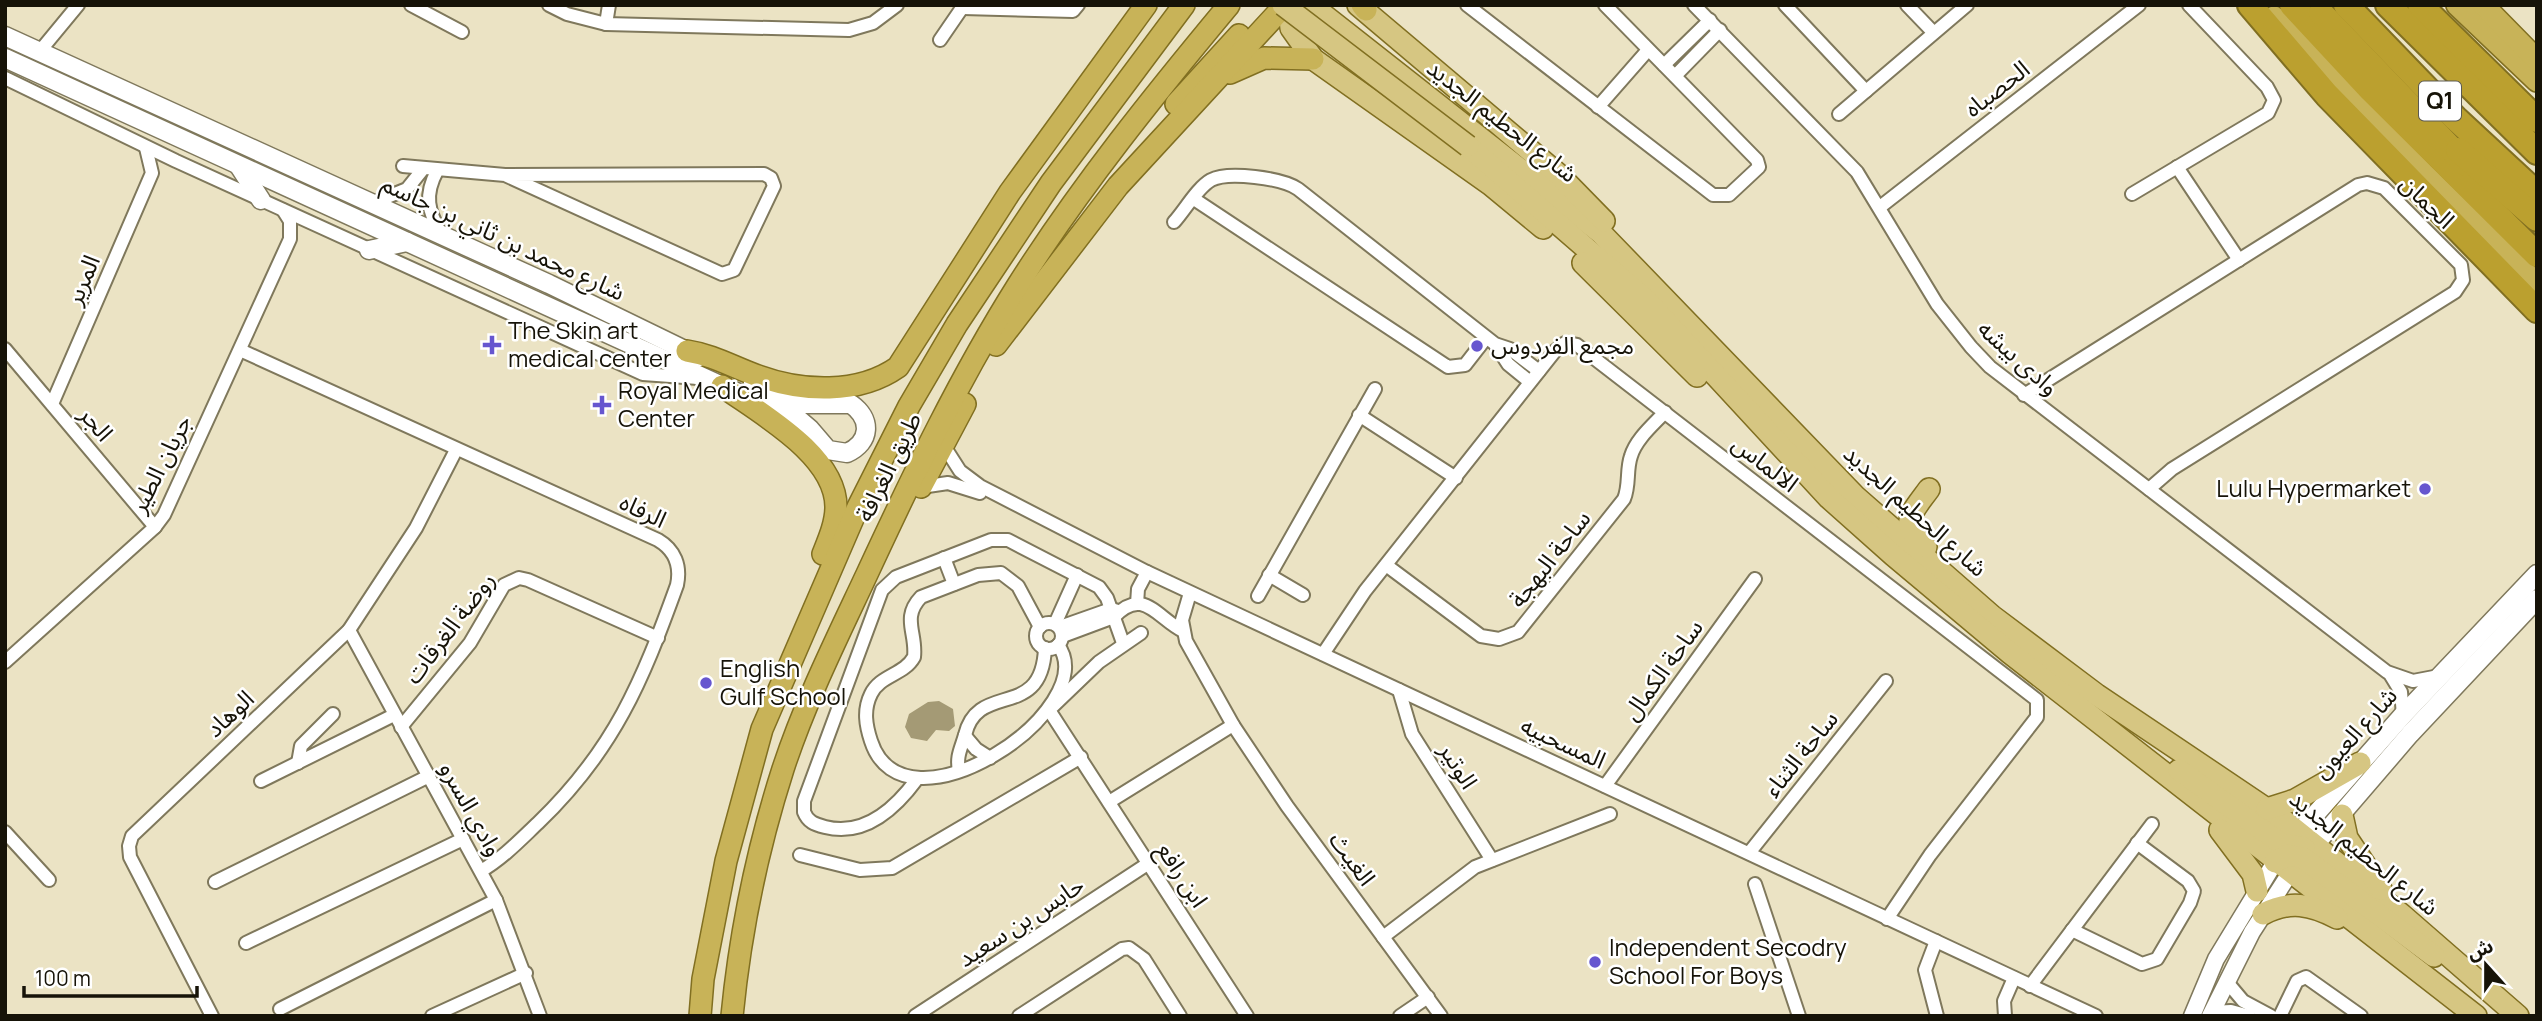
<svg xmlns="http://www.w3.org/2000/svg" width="2542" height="1021" font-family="Manrope,'Noto Sans Arabic',sans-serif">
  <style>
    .water { fill: #a49a75 }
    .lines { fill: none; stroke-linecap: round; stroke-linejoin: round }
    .minor-casing { stroke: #7f785c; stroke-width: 16 }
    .tertiary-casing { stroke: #7f785c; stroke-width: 19 }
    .secondary-casing { stroke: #7f785c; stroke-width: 21 }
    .primary-casing { stroke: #816f21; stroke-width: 24 }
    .trunk-casing { stroke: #816f21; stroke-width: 24 }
    .motorway-casing { stroke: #816f21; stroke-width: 28 }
    .minor { stroke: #fff; stroke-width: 12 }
    .tertiary { stroke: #fff; stroke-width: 16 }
    .secondary { stroke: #fff; stroke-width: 18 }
    .primary { stroke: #d6c682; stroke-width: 21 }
    .trunk { stroke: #c8b358; stroke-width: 21 }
    .motorway { stroke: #bba02f; stroke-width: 24 }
    .primary-bridge-casing { stroke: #816f21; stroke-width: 24; stroke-linecap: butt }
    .primary-bridge { stroke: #d6c682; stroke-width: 21 }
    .poi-dot { fill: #6656cf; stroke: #fff; stroke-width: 2.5 }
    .labels { text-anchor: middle; stroke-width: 5; stroke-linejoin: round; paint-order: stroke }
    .shield { fill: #fff; stroke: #5c5a52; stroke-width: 2 }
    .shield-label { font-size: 23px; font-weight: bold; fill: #161308 }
    .street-label { font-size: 24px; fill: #161308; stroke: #fff }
    .poi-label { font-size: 24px; fill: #161308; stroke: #fff; text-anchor: start }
  </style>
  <rect width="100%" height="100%" fill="#ebe3c4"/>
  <path class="water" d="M939,701l14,8 2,17 -6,5 -13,-1 -9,11 -16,-3 -6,-11 4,-13 19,-12z"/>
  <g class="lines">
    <g class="minor-casing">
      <g id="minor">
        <path d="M411,5l51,27"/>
        <path d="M549,5l18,9 39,10 243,6 24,-7 24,-18"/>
        <path d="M1467,5l246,190h16l30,-28 -2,-7 -152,-155"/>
        <path d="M1694,5l163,167 80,132 34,43 19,20 397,305 26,9 26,-5"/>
        <path d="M1785,5l81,86"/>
        <path d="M1907,5l26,27"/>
        <path d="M963,8l110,3 5,-6"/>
        <path d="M606,24l3,-19"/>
        <path d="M940,40l24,-35"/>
        <path d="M40,51l38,-46"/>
        <path d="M1664,65l46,-45"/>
        <path d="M1675,76l45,-46"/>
        <path d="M5,78l171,83 467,213 55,4"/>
        <path d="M1598,107l50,-57"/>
        <path d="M1839,114l128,-109"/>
        <path d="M403,166l102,9 259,-1 7,4 3,8 -40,84 -12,4 -217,-99"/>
        <path d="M2177,167l62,93"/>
        <path d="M437,171c-13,24 -9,40 4,63"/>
        <path d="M2132,194l136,-81 6,-13 -7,-13 -78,-82"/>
        <path d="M1194,199l254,168 17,-2 21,-27"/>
        <path d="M370,204l37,-15 16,-20"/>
        <path d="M1880,207l259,-202"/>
        <path d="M1174,222c11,-12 23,-34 37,-42 17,-9 71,-2 87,9l197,155 15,5 29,22"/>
        <path d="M1495,344l13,20 22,18"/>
        <path d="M5,349l150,178"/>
        <path d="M240,350l418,190c17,10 23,26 19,45 -35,97 -63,165 -139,238 -18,17 -35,35 -57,48"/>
        <path d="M2024,395l334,-210 9,-2 17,5 77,77 2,15 -8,12 -283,177 -23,20"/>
        <path d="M52,404l100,-231 -6,-25"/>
        <path d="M1359,415l97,63"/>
        <path d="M944,446l16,25 20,15 167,86 949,444"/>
        <path d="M921,487l27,-4 32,10"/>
        <path d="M944,558l10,26"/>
        <path d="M1386,565l95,71 18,3 19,-7 106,-133c6,-14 2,-29 7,-43 5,-17 22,-31 34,-44"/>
        <path d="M1269,575l34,20"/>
        <path d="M1190,593l-8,27 4,21 47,84 54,81 154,210"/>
        <path d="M1258,596l117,-207"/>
        <path d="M1137,604l1,-15 9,-17"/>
        <circle cx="1049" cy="636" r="13"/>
        <path d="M1055,624l22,-49"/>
        <path d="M1040,627l-22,-41 -17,-13 -23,2 -57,22c-20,21 -4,36 -7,60 -10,18 -34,18 -43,37 -8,16 -5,32 0,47 33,102 234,-33 187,-96"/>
        <path d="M1060,627l51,-18 7,2"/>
        <path d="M349,630l147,270 44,116"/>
        <path d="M1141,633l-42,29 -50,48 198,306"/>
        <path d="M1063,636l51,-19c29,-31 43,1 69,14"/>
        <path d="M1323,654l42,-63 190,-240 10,-8 12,2 460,355v17l-107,138 -43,64"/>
        <path d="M5,662l150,-135 9,-12 126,-276v-18l-7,-11"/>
        <path d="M2390,674l11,18 2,23"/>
        <path d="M1399,690l13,44 80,126"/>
        <path d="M401,727l69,-84 34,-58 15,-7 9,2 130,58"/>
        <path d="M965,736l11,13 14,9"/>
        <path d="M298,763l3,-17 32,-32"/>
        <path d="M959,771c-3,-15 2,-22 6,-36 13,-55 77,-13 80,-87"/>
        <path d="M917,779c-22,30 -53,58 -92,48 -11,-3 -17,-5 -21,-15v-11l78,-211 14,-13 95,-37h17l91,47 8,11 16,45"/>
        <path d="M261,781l133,-66"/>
        <path d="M1605,786l150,-207"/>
        <path d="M1109,802l124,-77"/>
        <path d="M5,832l44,48"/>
        <path d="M1749,853l137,-172"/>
        <path d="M800,855l60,15 32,-2 189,-111"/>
        <path d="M215,882l214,-106"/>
        <path d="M1755,884l44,132"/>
        <path d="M2072,930l70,34 15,-5 33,-56 4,-12 -6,-10 -51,-38"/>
        <path d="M1383,937l92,-70 135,-53"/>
        <path d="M1936,941l-11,29 12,46"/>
        <path d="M246,943l217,-104"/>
        <path d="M2227,982l16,19 28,15"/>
        <path d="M2030,986l122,-162"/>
        <path d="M280,1009l216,-109"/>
        <path d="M2212,1012l19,-1 18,5"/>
        <path d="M212,1016l-82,-159 -1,-11 3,-10 217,-206 67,-102 40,-78"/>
        <path d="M432,1016l94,-43"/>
        <path d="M915,1016l234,-153"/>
        <path d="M1019,1016l103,-67 7,-1 15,11 36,57"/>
        <path d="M1400,1016l28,-19"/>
        <path d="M2005,1016l-1,-15 10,-23"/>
        <path d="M2280,1016l17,-35 9,-4 55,39"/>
      </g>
    </g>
    <g class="tertiary-casing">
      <g id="tertiary">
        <path d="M2192,1016l24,-57 59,-97"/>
        <path d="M2210,1016l42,-84 38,-59"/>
      </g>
    </g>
    <g class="secondary-casing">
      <g id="secondary">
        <path d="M5,36l544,248 150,73"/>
        <path d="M5,58l717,328 74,31 14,12 18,21 19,3c24,-11 25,-34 4,-49h-48l-50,-22"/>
        <path d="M239,166l22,34"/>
        <path d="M369,250l38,-8"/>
        <path d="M2291,842l112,-127 134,-141"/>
        <path d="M2307,854l103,-120 127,-135"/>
      </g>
    </g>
    <g class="primary-casing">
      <g id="primary">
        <path d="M1295,5l-5,14 1,9 22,31 178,126 52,43"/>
        <path d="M1311,5l290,228 255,264 136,119 105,79 186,125 119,95 116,101"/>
        <path d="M1358,5l200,169 46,47"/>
        <path d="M1468,146l178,154 183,198 64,57 117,98 466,363"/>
        <path d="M1583,263l114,113"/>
        <path d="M1926,547c-28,-24 -15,-33 3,-58"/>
        <path d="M2179,770l103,74 22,4"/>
        <path d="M2267,809l28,-9 65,-37"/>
        <path d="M2342,815l5,23 34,51"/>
        <path d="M2220,830l33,44 4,17"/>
        <path d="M2275,862l13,-7 15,3 131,98"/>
        <path d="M2263,914c26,-14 48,-10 74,4"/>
      </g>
    </g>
    <g class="trunk-casing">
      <g id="trunk">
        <path d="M1362,5l4,5"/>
        <path d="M2457,5l80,76"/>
        <path d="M2483,5l54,55"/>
        <path d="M2274,17l149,156 114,111"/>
        <path d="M1230,73l34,-15 49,1"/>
        <path d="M1176,104l63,-69"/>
        <path d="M996,345l122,-159 167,-181"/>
        <path d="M687,351c26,4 46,16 71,25 44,16 100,19 140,-9l112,-175 136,-187"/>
        <path d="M722,386c39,28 114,69 114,121 0,16 -7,32 -13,47"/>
        <path d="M921,487l44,-83"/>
        <path d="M700,1016l3,-37 23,-118 36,-132 96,-222 51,-101 48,-82 94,-141 133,-178"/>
        <path d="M732,1016c8,-82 26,-169 51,-247 22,-67 54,-131 84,-195 46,-99 93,-197 151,-289 62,-98 137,-191 211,-280"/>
      </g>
    </g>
    <g class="motorway-casing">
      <g id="motorway">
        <path d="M2250,5l77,90 210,215"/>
        <path d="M2292,5l79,85 166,165"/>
        <path d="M2346,5l109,113 82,76"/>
        <path d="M2388,5l149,147"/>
        <path d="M2420,5l117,115"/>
        <path d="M2321,13l145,151"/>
        <path d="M2458,150l79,69"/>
      </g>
    </g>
    <use href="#minor" class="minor"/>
    <use href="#tertiary" class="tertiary"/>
    <use href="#secondary" class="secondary"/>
    <use href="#primary" class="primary"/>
    <use href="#trunk" class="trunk"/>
    <use href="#motorway" class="motorway"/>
    <g class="primary-bridge-casing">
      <path id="primary-bridge" d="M1283,5l185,141"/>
    </g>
    <use href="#primary-bridge" class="primary-bridge"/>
  </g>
  <g class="poi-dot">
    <path d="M488.5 334.5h7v7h7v7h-7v7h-7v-7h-7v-7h7z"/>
    <circle cx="1477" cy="346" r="7"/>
    <path d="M598.5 394.5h7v7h7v7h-7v7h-7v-7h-7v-7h7z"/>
    <circle cx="2425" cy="489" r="7"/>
    <circle cx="706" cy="683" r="7"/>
    <circle cx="1595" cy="962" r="7"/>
  </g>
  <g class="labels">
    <rect class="shield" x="2419" y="81.5" width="42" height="39" rx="5"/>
    <g class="shield-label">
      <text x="2440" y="109">Q1</text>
    </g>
    <g class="street-label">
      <text transform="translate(1997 89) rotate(-38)" y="8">الحصباه</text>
      <text transform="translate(1502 121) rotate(38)" y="8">شارع الحطيم الجديد</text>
      <text transform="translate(2427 202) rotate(44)" y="8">الجمان</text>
      <text transform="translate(503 238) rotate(25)" y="8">شارع محمد بن ثاني بن جاسم</text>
      <text transform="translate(83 280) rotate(-67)" y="8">المرير</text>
      <text transform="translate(2018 358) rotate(42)" y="8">وادى بيشه</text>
      <text transform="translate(96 424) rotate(50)" y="8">الجر</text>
      <text transform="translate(161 464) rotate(-63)" y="8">جريان الطير</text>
      <text transform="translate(1765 464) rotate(38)" y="8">الالماس</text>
      <text transform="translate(889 467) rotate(-64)" y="8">طريق الغرافة</text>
      <text transform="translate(643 511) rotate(26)" y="8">الرفاه</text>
      <text transform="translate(1915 511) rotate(42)" y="8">شارع الحطيم الجديد</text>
      <text transform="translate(1550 559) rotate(-52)" y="8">ساحة البهجة</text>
      <text transform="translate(450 628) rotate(-53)" y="8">روضة الغرقات</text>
      <text transform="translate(1663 670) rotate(-54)" y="8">ساحة الكمال</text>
      <text transform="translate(230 714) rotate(-43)" y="8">الوهاد</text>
      <text transform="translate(2355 733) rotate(-48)" y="8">شارع العيون</text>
      <text transform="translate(1563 743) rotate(25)" y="8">المسحبيه</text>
      <text transform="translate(1801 754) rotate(-51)" y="8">ساحة الثناء</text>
      <text transform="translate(1458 766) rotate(58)" y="8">الوتير</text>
      <text transform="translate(471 809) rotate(61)" y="8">وادي السرو</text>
      <text transform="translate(2364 853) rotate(39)" y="8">شارع الحطيم الجديد</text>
      <text transform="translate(1352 859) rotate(54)" y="8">الغيث</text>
      <text transform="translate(1182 875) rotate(57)" y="8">ابن رافع</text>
      <text transform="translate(1021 922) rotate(-33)" y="8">حابس بن سعيد</text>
    </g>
    <g class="poi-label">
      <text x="508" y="339">The Skin art<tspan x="508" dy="28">medical center</tspan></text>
      <text x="1491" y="354">مجمع الفردوس</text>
      <text x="618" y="399">Royal Medical<tspan x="618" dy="28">Center</tspan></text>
      <text x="2411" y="497" text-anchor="end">Lulu Hypermarket</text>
      <text x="720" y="677">English<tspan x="720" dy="28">Gulf School</tspan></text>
      <text x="1609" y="956">Independent Secodry<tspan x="1609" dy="28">School For Boys</tspan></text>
    </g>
  </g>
  <rect width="2542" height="1021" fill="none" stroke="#161308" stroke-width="14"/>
  <g transform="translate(2486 965) rotate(339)" stroke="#ffffff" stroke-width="5" paint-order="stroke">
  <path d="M0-5L12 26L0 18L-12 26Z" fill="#161308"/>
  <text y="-10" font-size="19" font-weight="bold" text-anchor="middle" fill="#161308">ش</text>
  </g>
  <path d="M24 986v10h173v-10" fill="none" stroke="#161308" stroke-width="3.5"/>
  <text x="35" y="986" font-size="21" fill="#161308" stroke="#ffffff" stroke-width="5" paint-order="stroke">100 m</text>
</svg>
